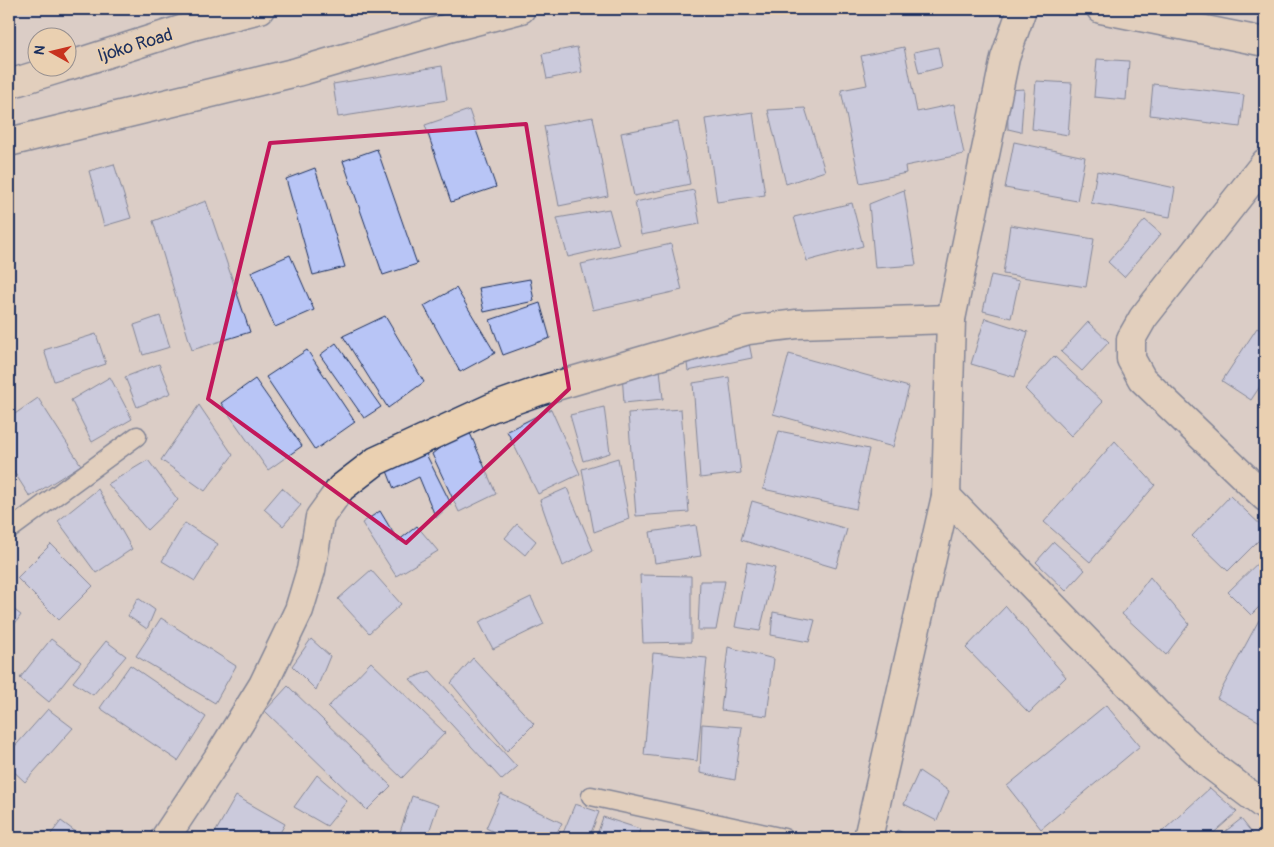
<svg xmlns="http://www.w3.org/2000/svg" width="1274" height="847" font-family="Pangolin,sans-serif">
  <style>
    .building { fill: #b8c5f6; stroke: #1b2f5e }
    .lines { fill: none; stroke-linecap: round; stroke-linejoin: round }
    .service-casing { stroke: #1b2f5e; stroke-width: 21 }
    .minor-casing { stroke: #1b2f5e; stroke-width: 31 }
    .secondary-casing { stroke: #1b2f5e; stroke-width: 31 }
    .service { stroke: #ead0b1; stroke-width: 18 }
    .minor { stroke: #ead0b1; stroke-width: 28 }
    .secondary { stroke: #ead0b1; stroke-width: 28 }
    .marked { fill: none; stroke: #c2185b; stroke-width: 4; stroke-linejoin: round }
    .labels { text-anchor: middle; stroke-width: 4; stroke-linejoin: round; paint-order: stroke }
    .street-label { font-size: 18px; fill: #1b2f5e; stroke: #ead0b1 }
  </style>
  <rect width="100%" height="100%" fill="#dbcdc6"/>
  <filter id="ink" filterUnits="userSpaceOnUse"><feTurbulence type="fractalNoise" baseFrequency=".02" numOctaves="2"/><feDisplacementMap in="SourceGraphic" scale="10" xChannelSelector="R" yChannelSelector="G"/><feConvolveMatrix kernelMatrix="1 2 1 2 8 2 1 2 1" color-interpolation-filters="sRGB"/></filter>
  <g filter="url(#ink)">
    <g class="building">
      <path d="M577,47l5,25 -35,7 -5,-25z"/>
      <path d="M904,47l13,65 37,-8 10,50 -59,12 1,7 -46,10 -19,-93 26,-5 -6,-29z"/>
      <path d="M938,47l4,20 -23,6 -5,-21z"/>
      <path d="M1097,59l32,2 -3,39 -32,-3z"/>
      <path d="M442,66l5,34 -109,17 -5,-33z"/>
      <path d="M1036,81l36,2 -4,52 -36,-6z"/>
      <path d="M1153,84l91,11 -4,32 -90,-12z"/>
      <path d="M1024,89l-3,43 -13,-3 -1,-39z"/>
      <path d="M805,108l20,63 -39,13 -18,-74z"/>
      <path d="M469,110l27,77 -45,15 -26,-77z"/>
      <path d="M753,112l12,83 -48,7 -12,-83z"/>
      <path d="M593,117l15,79 -49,10 -15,-80z"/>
      <path d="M678,122l12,62 -56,12 -13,-63z"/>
      <path d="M1014,142l71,15 -8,44 -72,-13z"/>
      <path d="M377,149l40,115 -34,11 -40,-114z"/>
      <path d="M114,164l17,54 -27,8 -15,-55z"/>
      <path d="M315,168l30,99 -32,8 -27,-96z"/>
      <path d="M1097,171l78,17 -5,29 -79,-14z"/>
      <path d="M694,190l6,34 -59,11 -6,-33z"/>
      <path d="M904,190l12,75 -41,3 -6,-64z"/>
      <path d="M206,201l44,131 -58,18 -39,-129z"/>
      <path d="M852,203l11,43 -56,15 -13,-44z"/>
      <path d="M609,209l10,36 -51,12 -11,-39z"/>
      <path d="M1145,220l16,14 -37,43 -16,-15z"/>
      <path d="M1010,225l84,14 -8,48 -83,-13z"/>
      <path d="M671,244l11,46 -89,20 -12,-46z"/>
      <path d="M290,255l24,55 -39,17 -24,-55z"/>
      <path d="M991,275l28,6 -8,37 -28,-7z"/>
      <path d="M530,279l4,22 -50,11 -5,-24z"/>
      <path d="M456,288l39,65 -35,19 -36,-66z"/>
      <path d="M540,303l10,35 -47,17 -13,-35z"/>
      <path d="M160,316l10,31 -27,8 -9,-30z"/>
      <path d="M385,316l39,66 -36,26 -45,-72z"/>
      <path d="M985,318l43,14 -13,45 -44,-13z"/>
      <path d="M1088,322l21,20 -27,29 -21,-19z"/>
      <path d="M1257,328l8,5v46l-14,21 -29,-19z"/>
      <path d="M96,334l10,30 -52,17 -10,-31z"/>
      <path d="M336,343l45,64 -17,11 -44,-63z"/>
      <path d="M749,343l3,15 -64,13 -2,-15z"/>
      <path d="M307,350l48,72 -40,28 -49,-73z"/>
      <path d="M789,354l120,33 -16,60 -120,-33z"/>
      <path d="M1054,356l49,46 -32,34 -46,-47z"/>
      <path d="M159,364l12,29 -34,14 -12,-30z"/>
      <path d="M660,369l3,30 -39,4 -2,-30z"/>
      <path d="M110,377l22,42 -40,23 -21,-42z"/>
      <path d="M729,377l12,96 -41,5 -7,-95z"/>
      <path d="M255,379l47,67 -34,24 -47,-67z"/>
      <path d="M38,398l43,67 -51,32 -21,-33v-46z"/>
      <path d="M199,405l34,50 -28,36 -44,-31z"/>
      <path d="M604,407l6,46 -27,8 -13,-46z"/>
      <path d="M551,409l29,65 -42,20 -31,-63z"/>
      <path d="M681,409l8,103 -53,4 -8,-103z"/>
      <path d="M467,426l29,68 -37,18 -27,-58z"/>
      <path d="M779,431l90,18 -13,60 -93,-20z"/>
      <path d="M1115,441l40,44 -65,77 -46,-40z"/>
      <path d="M422,446l29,58 -15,14 -17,-41 -25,12 -10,-26z"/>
      <path d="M618,458l11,61 -35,13 -12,-63z"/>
      <path d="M148,460l30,40 -31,30 -39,-46z"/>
      <path d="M282,488l19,17 -18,21 -19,-17z"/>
      <path d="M567,488l26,62 -30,16 -23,-66z"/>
      <path d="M98,489l34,60 -36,24 -38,-52z"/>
      <path d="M1230,496l35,33v5l-37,37 -36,-35z"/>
      <path d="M752,501l95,28 -11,39 -95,-28z"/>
      <path d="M380,511l18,30 19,-15 21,25 -42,25 -34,-53z"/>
      <path d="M185,523l33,21 -23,37 -33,-20z"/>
      <path d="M517,524l19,17 -11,14 -20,-17z"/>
      <path d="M696,525l5,31 -46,7 -5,-31z"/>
      <path d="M1054,542l31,28 -19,21 -30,-29z"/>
      <path d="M51,544l42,42 -34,34 -42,-42z"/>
      <path d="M1265,556v45l-14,14 -23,-23z"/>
      <path d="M747,562l28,6 -15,63 -25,-4z"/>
      <path d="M371,570l30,34 -32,29 -31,-34z"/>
      <path d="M640,575l51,1v66l-48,1z"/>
      <path d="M1150,577l39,47 -23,31 -44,-41z"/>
      <path d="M700,581h25l-9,49h-18z"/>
      <path d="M531,597l13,27 -51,25 -14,-27z"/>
      <path d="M138,598l17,12 -8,19 -19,-13z"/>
      <path d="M9,606l12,9 -12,17z"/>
      <path d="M1006,606l60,71 -37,36 -63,-65z"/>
      <path d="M773,612l42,8 -6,22 -38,-7z"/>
      <path d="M161,618l75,48 -21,37 -79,-47z"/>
      <path d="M1259,620l6,4v93l-3,6 -45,-25z"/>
      <path d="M51,639l30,23 -32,40 -29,-24z"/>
      <path d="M311,639l19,17 -14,34 -24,-24z"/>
      <path d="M106,641l20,15 -33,39 -20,-13z"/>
      <path d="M728,647l46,12 -7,57 -46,-6z"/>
      <path d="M653,653l54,5 -10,103 -53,-6z"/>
      <path d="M473,658l61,66 -27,27 -56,-68z"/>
      <path d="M371,662l74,71 -43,45 -74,-71z"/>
      <path d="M130,665l76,52 -28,44 -78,-53z"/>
      <path d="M430,671l87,96 -15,13 -92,-101z"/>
      <path d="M288,686l103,100 -24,24 -102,-99z"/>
      <path d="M1106,705l34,41 -99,83 -34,-43z"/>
      <path d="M48,709l25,19 -48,54 -16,-15v-14z"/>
      <path d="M702,724l40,3 -7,53 -35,-7z"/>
      <path d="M919,771l30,20 -12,30 -33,-17z"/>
      <path d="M317,775l30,26 -20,25 -33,-19z"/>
      <path d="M1210,788l27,24 -29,26h-53z"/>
      <path d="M501,794l61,29 -8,15h-48l-20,-10z"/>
      <path d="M236,796l49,28 -8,14h-65z"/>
      <path d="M412,796l26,9 -11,33h-29z"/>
      <path d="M575,804l24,8 -10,26h-28z"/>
      <path d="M603,817l37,12 -3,9h-41z"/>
      <path d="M1241,819l15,19h-39z"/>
      <path d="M61,821l23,17h-36z"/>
      <path d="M897,830l17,8h-20z"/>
    </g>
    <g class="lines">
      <g class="service-casing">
        <g id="service">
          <path d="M9,530l128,-94"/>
          <path d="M591,796l193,42"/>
        </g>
      </g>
      <g class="minor-casing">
        <g id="minor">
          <path d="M1101,9l164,33"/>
          <path d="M9,142l288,-70 148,-43 76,-20"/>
          <path d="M1265,163l-122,155 -12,21v20l11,20 123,118"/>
          <path d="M946,496l213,220 53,50 53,40"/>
          <path d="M165,838l53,-80 45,-73 36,-75 12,-40 9,-53 21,-29 35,-27 115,-53 51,-18 206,-60 49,-6 154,-5"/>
          <path d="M868,838l78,-342 5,-177 54,-261 17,-49"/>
        </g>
      </g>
      <g class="secondary-casing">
        <g id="secondary">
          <path d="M68,66l125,-40 67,-17"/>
          <path d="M9,84l52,-16"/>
        </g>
      </g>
      <use href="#service" class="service"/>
      <use href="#minor" class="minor"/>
      <use href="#secondary" class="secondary"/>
    </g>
  </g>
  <path d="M0 0H1274V847H0ZM526,124l43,265 -163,154 -198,-144 62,-256z" fill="#dbcdc6" fill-opacity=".55" fill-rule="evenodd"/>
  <path class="marked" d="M526,124l43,265 -163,154 -198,-144 62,-256z"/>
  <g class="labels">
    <g class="street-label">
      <text transform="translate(135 45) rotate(-17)" y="6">Ijoko Road</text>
    </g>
  </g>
  <rect width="1274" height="847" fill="none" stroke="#ead0b1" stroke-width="30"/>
  <rect x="15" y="15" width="1244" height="817" fill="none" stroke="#1b2f5e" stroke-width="2" filter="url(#ink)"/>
  <g transform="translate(52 52) rotate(278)"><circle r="24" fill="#ead0b1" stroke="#979090"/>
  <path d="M0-4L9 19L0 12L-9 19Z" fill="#c8321e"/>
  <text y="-8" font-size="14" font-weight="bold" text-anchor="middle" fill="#1b2f5e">N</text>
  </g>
</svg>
